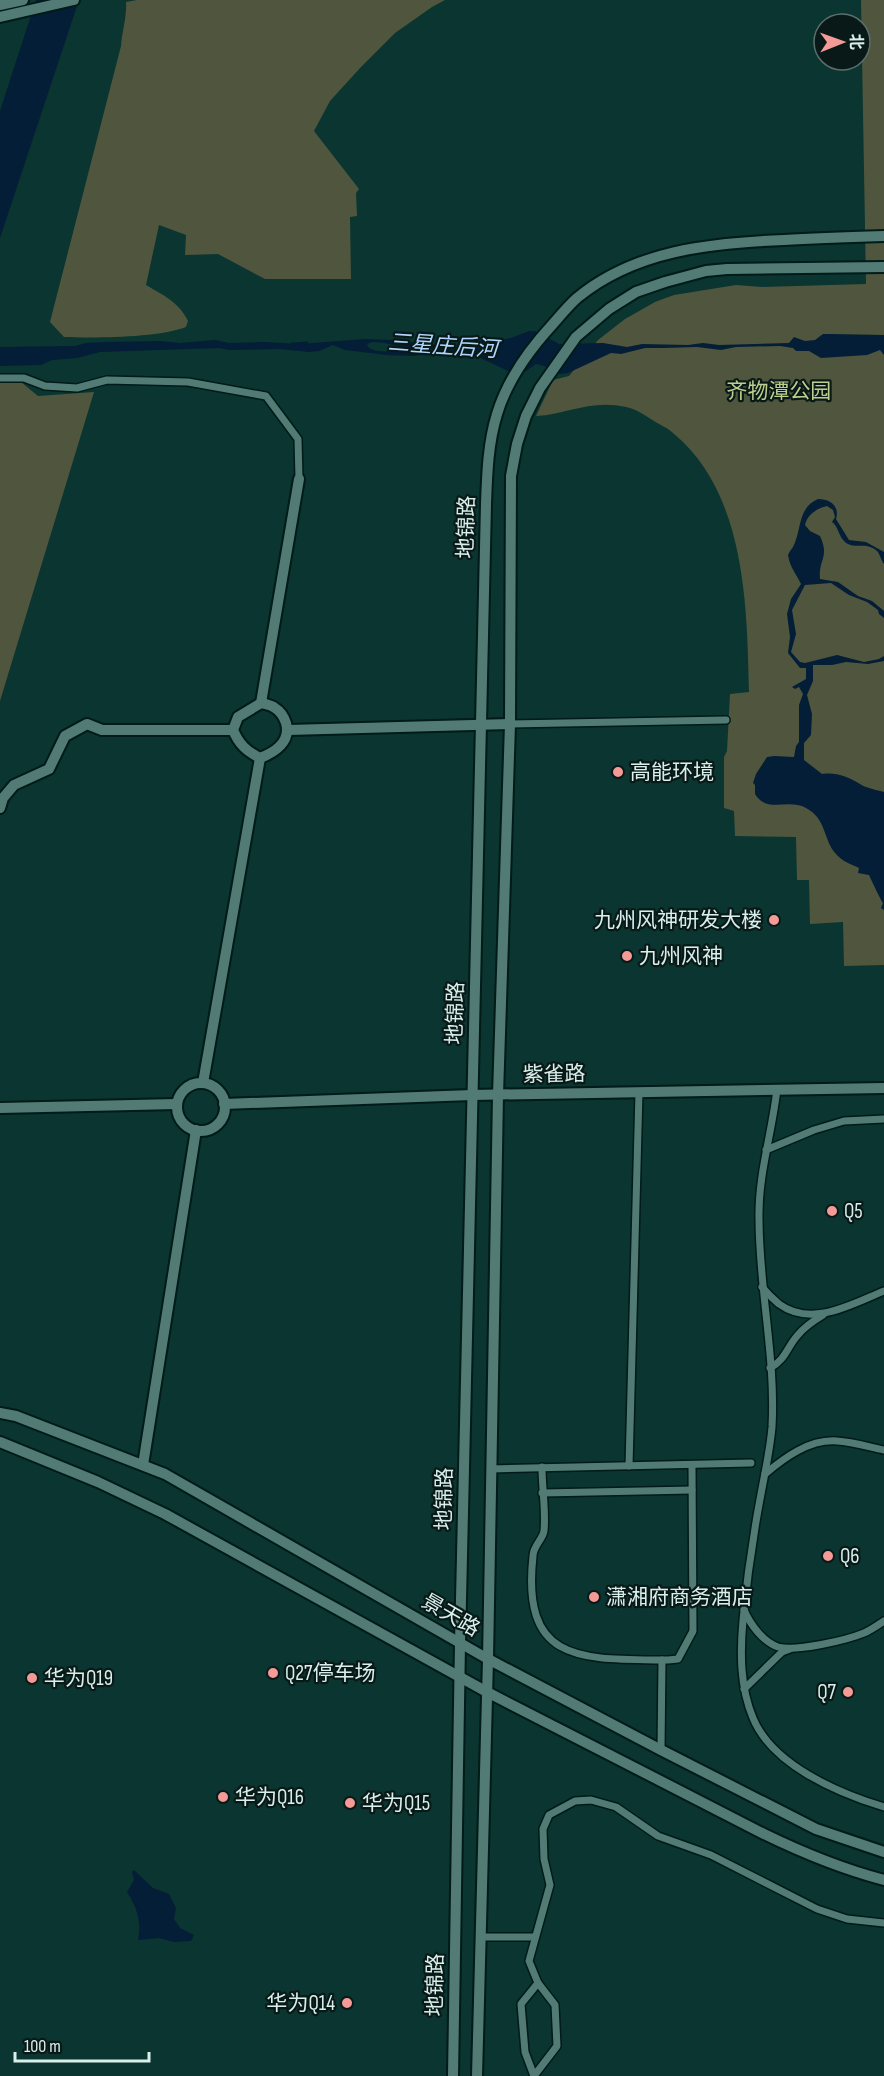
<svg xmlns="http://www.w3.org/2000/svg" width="884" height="2076" font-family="'Sofia Sans Condensed','Noto Sans SC',sans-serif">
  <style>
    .green { fill: #50563d }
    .water { fill: #031e36; fill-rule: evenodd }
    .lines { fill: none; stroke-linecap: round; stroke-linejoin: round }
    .stream { stroke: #031e36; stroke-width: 3 }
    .street-casing { stroke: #001b18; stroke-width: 10 }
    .secondary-casing { stroke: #001b18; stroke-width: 14 }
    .street { stroke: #527b75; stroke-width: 7 }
    .secondary { stroke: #527b75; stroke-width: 10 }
    .poi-dot { fill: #f59b97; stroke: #091917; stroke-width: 2 }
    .labels { text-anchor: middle; stroke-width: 4.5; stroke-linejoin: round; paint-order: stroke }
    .park-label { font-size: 21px; fill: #bece8d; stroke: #091917 }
    .street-label { font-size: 21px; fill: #d9efeb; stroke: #091917 }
    .poi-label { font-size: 21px; fill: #d9efeb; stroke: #091917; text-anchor: start }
    .water-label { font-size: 22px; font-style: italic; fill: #aed5fe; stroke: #091917 }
  </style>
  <rect width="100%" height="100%" fill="#0a3531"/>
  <g class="green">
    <path d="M137,0h308l-13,7 -37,26 -34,34 -31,34 -16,30 45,58 -3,4 1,23 -7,1 1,62h-86l-47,-25 -33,1 1,-20 -27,-10 -13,60c17,10 33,17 42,36l-2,6c-28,11 -91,11 -122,10l-14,-15 71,-276c1,-15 6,-29 5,-44z"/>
    <path d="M861,0h23v965l-40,1 -1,-44 -33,2 -1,-44h-12l-1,-43 -61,-1 -1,-25 -10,-3v-51l3,-6 3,-57 19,-2c-2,-86 -3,-199 -76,-259 -5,-5 -13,-8 -19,-12 -10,-6 -17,-12 -28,-14 -35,-8 -58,7 -90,9l17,-36 16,-4 29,-36 27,-21 30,-17 19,-7 62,-10 26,2 104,-3z"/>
    <path d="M0,382h21l17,14 56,-4 -94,309z"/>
  </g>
  <g class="water">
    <path d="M36,0h43l-79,238v-127z"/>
    <path d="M529,331h6l24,13 44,-1 24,4 15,-3 46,1 15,-2 16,2 70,-2 5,-6 11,4 10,-1 8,-6h8l53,1v20l-4,-5 -13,5 -46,3 -12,-7h-13l-3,-3 -13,-2 -44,1 -15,3 -24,-3 -34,1h-18l-24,6 -10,-1 -43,20 -8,1 -16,-8 -8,-2 -13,9 -8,1 -41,-19 -13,1 -18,-4 -30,4 -26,-1 -42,-5 -12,-5 -14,6 -10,1 -29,-3 -51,1 -10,-2 -119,4 -23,6 -25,2 -11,5 -41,1v-19l75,-1 11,-3 20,-1 54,-1 20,2 35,-3 14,3 35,-1 35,2 66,-5 27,1 65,7 54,-9zM373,342c13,0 17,3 29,5 11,3 23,-2 34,3l-6,2c-8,-6 -9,0 -17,1 -8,1 -3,-1 -10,-2 -12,-1 -23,3 -34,-3l-2,-4z"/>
    <path d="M818,499c12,0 22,7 18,20l13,21 17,2 18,10v12c-3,-4 -4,-10 -7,-13 -11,-10 -23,-1 -32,-9 -7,-6 -6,-15 -13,-20l3,-5 -2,-7 -6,-4c-10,2 -20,9 -22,19l5,6 10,5c10,21 -2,24 0,43l18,3 20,14 14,5 12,10v7l-5,-4 -1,-4 -11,-8 -18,-7 -18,-12 -26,2 -13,25 4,24 -5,18 9,10 5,1 32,-8 27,7 15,-3 5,-3v5l-16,3 -22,-2 -14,3h-19v16l-6,14 5,19 -1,21 -7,8v17l18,14c15,-2 26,3 38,10 6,4 17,6 24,8v118l-3,-2 2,-5c-2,-2 -13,-26 -14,-28l-11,-2 1,-5c-8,-4 -16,-6 -23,-14 -13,-14 -9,-35 -30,-46 -18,-10 -39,6 -51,-14v-9l-2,-2 3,-9 11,-17 7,-1 20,1 2,-11 3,-4v-37l4,-11 -4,-7 -4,2 -3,-2 14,-8v-11h-6l-12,-15 2,-16 -3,-23 4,-15 10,-15c-5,-11 -11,-16 -13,-29 1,-3 3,-5 5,-8 9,-17 4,-39 25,-48z"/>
    <path d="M134,1870l19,18 16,6 7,14 -2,11 6,9 14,7 -3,6 -17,1 -15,-4 -21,2c4,-17 -1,-33 -11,-48l7,-12 -2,-8z"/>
  </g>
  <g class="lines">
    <path class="stream" d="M292,344l15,-1"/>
    <g class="street-casing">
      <g id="street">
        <path d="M0,378h24l21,8 32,2 30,-8 81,2 78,14 32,43 1,40"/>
        <path d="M510,724l216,-4"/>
        <path d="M777,1089c-5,44 -19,86 -18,130 0,69 17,140 13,208 -2,23 -7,45 -11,67 -8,42 -14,84 -18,126 -3,33 -3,67 10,98 19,47 85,75 131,89"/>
        <path d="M766,1150l48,-20 30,-9 40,-2"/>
        <path d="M762,1287c5,6 11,12 17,17 33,24 73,0 105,-13"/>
        <path d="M770,1368c16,-9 16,-19 27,-32 7,-9 16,-15 26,-21"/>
        <path d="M629,1466l10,-374"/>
        <path d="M542,1467c0,21 4,44 2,64 -1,8 -11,15 -11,25 -12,109 50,103 135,104l10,-1 15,-28 -1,-166"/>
        <path d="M491,1469l260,-6"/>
        <path d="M765,1474c19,-16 44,-35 72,-33 16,1 32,6 47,9"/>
        <path d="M542,1493l150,-3"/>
        <path d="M744,1610c6,14 19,32 34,37 18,5 69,-7 86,-14 7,-3 14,-8 20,-12"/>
        <path d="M744,1689l38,-37 8,-3"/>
        <path d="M661,1750l1,-90"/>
        <path d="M481,1937h54"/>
        <path d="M534,2076l-9,-24 -4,-48 17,-21 -9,-22 21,-76 -6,-26 -1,-30 6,-14 26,-14 16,-1 25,7 42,29 53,19 106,54 30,10 37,4"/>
        <path d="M534,2076l23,-30 -2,-41 -17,-22"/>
      </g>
    </g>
    <g class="secondary-casing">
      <g id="secondary">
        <path d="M0,5l23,-5"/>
        <path d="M0,17l74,-17"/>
        <path d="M261,703l38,-224"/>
        <path d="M261,703c4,1 10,2 14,5 5,3 9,9 11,15 5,18 -10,29 -26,35 -14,-7 -21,-14 -27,-28l5,-13z"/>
        <path d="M288,730l222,-6"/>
        <path d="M0,808l3,-10 11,-13 35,-16 16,-33 22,-12 15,6h131"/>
        <path d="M203,1083l57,-325"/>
        <circle cx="201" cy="1107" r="24"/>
        <path d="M224,1104l248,-9 412,-7"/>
        <path d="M0,1108l177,-4"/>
        <path d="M0,1413l16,3 149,58 323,185 173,91 155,79 68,23"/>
        <path d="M0,1442l98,40 67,32 322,178 277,142c39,19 78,35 120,46"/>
        <path d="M143,1465l53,-335"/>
        <path d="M453,2076l7,-433 26,-1139c1,-30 2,-61 11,-90 10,-33 32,-64 55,-89 8,-9 16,-19 25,-27 58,-48 134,-55 207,-58 33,-2 66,-3 100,-4"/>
        <path d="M477,2076l11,-417 10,-564 12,-371 1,-248 6,-32 9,-28 14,-28 36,-51 33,-28 27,-17 29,-10 41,-11 21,-2 157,-2"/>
      </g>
    </g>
    <use href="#street" class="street"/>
    <use href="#secondary" class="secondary"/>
  </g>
  <g class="poi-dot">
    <circle cx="618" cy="772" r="6"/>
    <circle cx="774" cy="920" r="6"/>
    <circle cx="627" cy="956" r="6"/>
    <circle cx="832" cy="1211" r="6"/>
    <circle cx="828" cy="1556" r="6"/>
    <circle cx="594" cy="1597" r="6"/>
    <circle cx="273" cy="1673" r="6"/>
    <circle cx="32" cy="1678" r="6"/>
    <circle cx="848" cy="1692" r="6"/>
    <circle cx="223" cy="1797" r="6"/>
    <circle cx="350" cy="1803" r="6"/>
    <circle cx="347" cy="2003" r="6"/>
  </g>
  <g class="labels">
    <g class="park-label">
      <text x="779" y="398">齐物潭公园</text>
    </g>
    <g class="street-label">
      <text transform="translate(466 527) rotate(-88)" y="7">地锦路</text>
      <text transform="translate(455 1013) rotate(-88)" y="7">地锦路</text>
      <text transform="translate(554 1074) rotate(-1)" y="7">紫雀路</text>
      <text transform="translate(444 1499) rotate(-89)" y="7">地锦路</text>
      <text transform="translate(451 1615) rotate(30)" y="7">景天路</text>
      <text transform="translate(435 1985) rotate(-89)" y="7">地锦路</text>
    </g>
    <g class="poi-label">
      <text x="630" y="779">高能环境</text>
      <text x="762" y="927" text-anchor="end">九州风神研发大楼</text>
      <text x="639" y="963">九州风神</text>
      <text x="844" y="1218">Q5</text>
      <text x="840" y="1563">Q6</text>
      <text x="606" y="1604">潇湘府商务酒店</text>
      <text x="285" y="1680">Q27停车场</text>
      <text x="44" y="1685">华为Q19</text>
      <text x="836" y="1699" text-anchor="end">Q7</text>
      <text x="235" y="1804">华为Q16</text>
      <text x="362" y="1810">华为Q15</text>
      <text x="335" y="2010" text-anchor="end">华为Q14</text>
    </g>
    <g class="water-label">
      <text transform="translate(443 345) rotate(4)" y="8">三星庄后河</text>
    </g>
  </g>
  <g transform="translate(842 42) rotate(89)"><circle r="28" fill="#091917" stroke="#5c6f6c" stroke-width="1.5"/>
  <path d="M0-4.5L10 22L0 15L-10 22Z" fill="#f59b97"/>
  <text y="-9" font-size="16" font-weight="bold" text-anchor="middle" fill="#d9efeb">北</text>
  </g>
  <path d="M15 2052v9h134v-9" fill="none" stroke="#d9efeb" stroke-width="3"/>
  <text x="24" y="2052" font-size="18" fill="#d9efeb" stroke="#091917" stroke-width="4.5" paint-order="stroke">100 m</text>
</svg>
